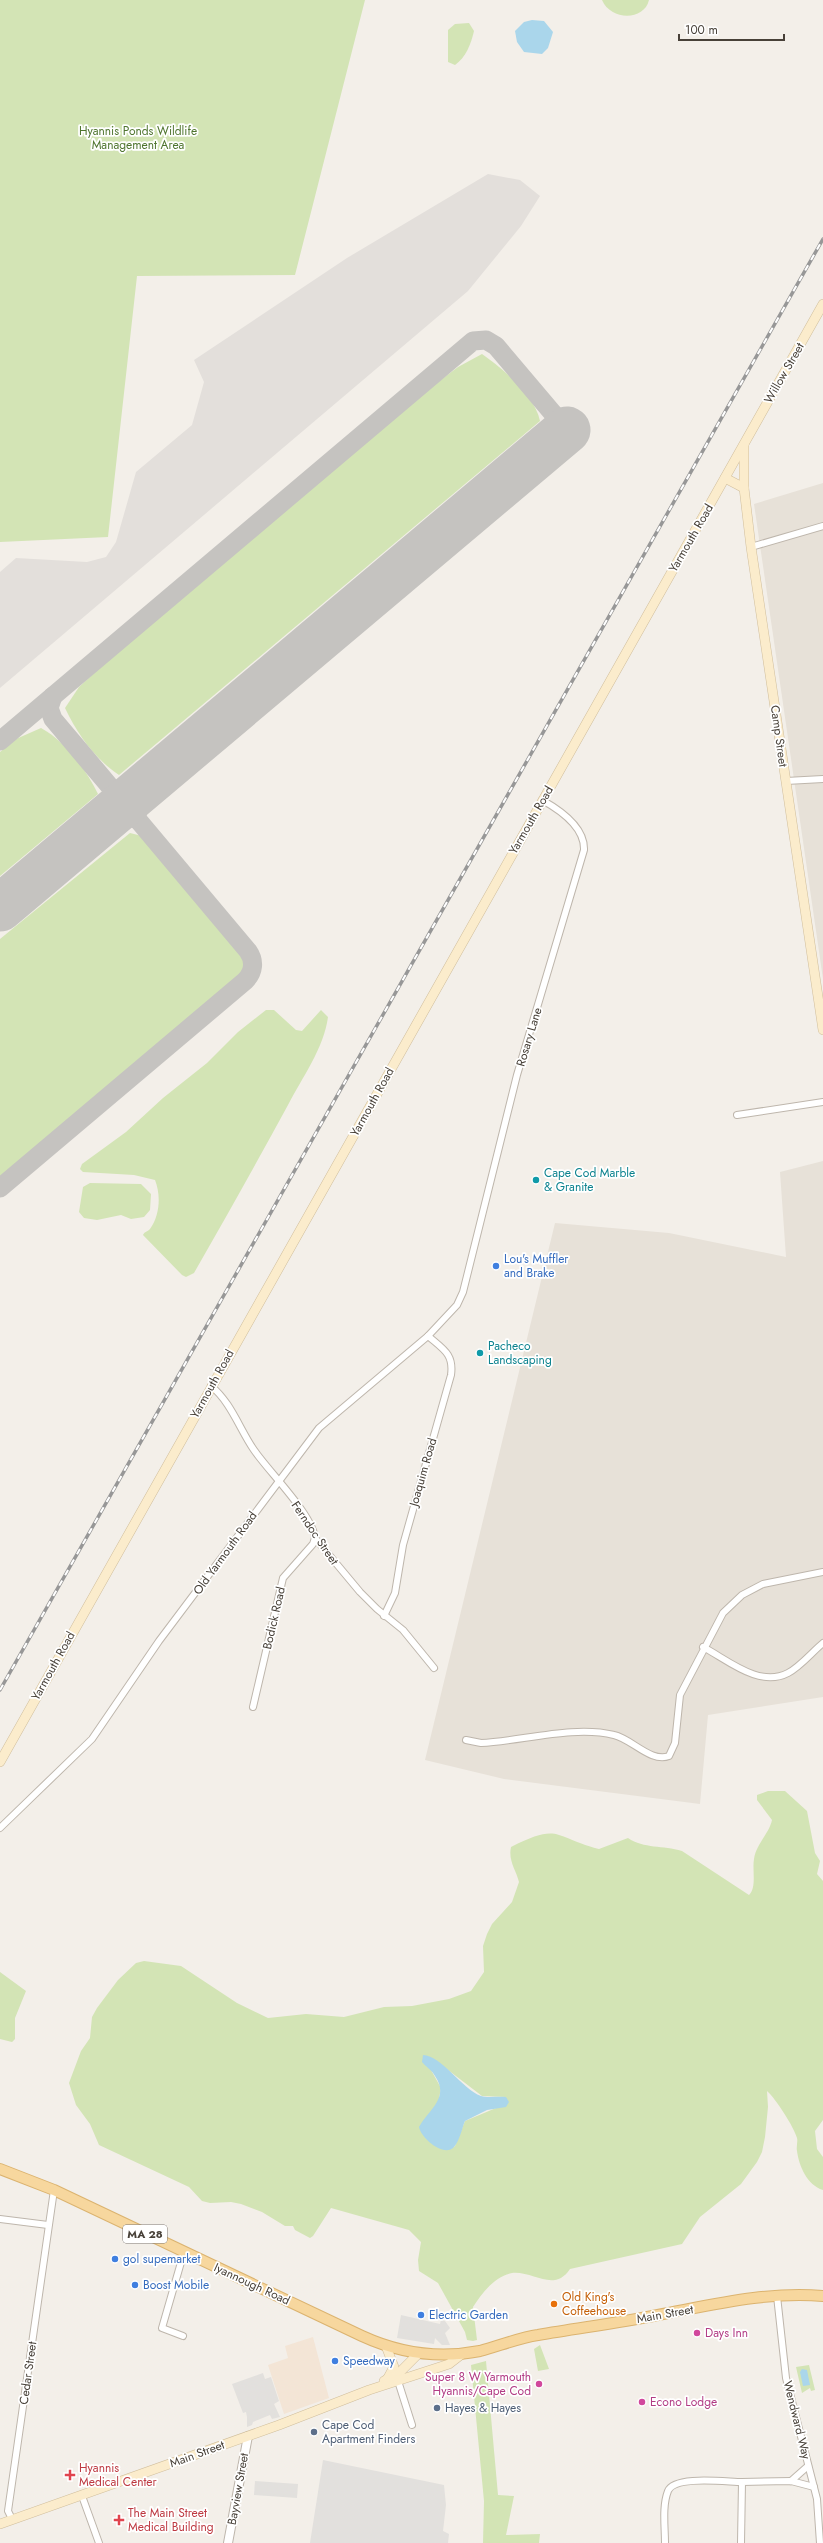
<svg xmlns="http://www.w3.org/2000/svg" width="823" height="2543" font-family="Jost,sans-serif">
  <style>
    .residential { fill: #e7e1d8 }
    .commercial { fill: #f3e5d6 }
    .industrial { fill: #e3dfdb }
    .green { fill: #d3e4b5; fill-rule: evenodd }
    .parking { fill: #e2e0dd }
    .water { fill: #aad6eb }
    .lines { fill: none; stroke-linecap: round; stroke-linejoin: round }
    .taxiway { stroke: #c5c3c0; stroke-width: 19 }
    .runway { stroke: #c5c3c0; stroke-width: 47 }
    .minor-casing { stroke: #beb6ac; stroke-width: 8 }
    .tertiary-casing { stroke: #beb6ac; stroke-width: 10 }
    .secondary-casing { stroke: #d0be9c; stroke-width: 10 }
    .primary-casing { stroke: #dbb36f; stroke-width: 12 }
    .minor { stroke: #fff; stroke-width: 6 }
    .tertiary { stroke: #fff; stroke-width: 8 }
    .secondary { stroke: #fbeccc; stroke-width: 9 }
    .primary { stroke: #f7d79e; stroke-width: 10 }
    .rail-casing { stroke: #979797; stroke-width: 3.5 }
    .rail { stroke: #fff; stroke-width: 2; stroke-dasharray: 6; stroke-linecap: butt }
    .culture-dot { fill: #0f9aa8; stroke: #fff; stroke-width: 1.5 }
    .shop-dot { fill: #3f7fe0; stroke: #fff; stroke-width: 1.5 }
    .food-dot { fill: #e8710a; stroke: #fff; stroke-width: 1.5 }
    .hotel-dot { fill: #d1479c; stroke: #fff; stroke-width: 1.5 }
    .service-dot { fill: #5c6f8a; stroke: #fff; stroke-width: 1.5 }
    .health-dot { fill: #e0444e; stroke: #fff; stroke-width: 1.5 }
    .labels { text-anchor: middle; stroke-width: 3.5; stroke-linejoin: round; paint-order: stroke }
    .shield { fill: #fff; stroke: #7e7974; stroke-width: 1 }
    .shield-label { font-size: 11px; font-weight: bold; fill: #474038 }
    .park-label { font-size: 12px; fill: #4f752f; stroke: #fff }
    .street-label { font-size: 12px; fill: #474038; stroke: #fff }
    .culture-label { font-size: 12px; fill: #0d838f; stroke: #fff; text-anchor: start }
    .shop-label { font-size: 12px; fill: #366cbe; stroke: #fff; text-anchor: start }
    .food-label { font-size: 12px; fill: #c56008; stroke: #fff; text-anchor: start }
    .hotel-label { font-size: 12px; fill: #b23c85; stroke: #fff; text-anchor: start }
    .service-label { font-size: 12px; fill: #4e5e75; stroke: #fff; text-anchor: start }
    .health-label { font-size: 12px; fill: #be3a42; stroke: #fff; text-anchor: start }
  </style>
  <rect width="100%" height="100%" fill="#f3efe9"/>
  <g class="residential">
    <path d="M823,483v496l-69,-475z"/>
    <path d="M823,1161v536l-115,18 -8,89 -196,-25 -79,-19 130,-537 114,10 117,24 -6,-85z"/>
  </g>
  <path class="commercial" d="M313,2337l16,61 -45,16 -16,-49 20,-7 -3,-12z"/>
  <path class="industrial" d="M488,174l32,6 20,16 -19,30 -53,65 -468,397v-116l16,-14 71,4 19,-5 10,-15 20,-70 56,-47 12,-43 -10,-22 153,-102z"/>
  <g class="green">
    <path d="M0,0h365l-70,275 -158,1 -29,261 -108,5z"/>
    <path d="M602,0h47c-5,21 -38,21 -47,0z"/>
    <path d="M469,23l5,8c-3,13 -8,26 -19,34l-7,-3v-32l7,-6z"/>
    <path d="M482,354c20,14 53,41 58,67l-421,354c-25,-17 -41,-40 -54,-67l14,-21 28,-26 323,-273 28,-21z"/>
    <path d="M41,728c24,13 45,41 57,66l-98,82v-124l16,-13z"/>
    <path d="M130,833l12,3 101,118 3,15 -10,11 -236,200v-241z"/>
    <path d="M266,1010h8l22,20 6,1 19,-21 7,7c-4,31 -26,61 -40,88 -31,57 -62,112 -94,168l-8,4 -4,-2 -39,-40c2,-4 4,-3 7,-6 10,-14 11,-34 5,-49l-21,-5 -51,-3 -3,-3 2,-5 44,-32 37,-34 44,-35 31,-31z"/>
    <path d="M90,1183l51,1 10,10 -1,16 -6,7 -13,2 -10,-4 -24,5 -13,-2 -5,-6 4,-25z"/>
    <path d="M768,1791h17l22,20 8,42 5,8 -3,13 6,7v239l-8,11 2,18 6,8v33c-16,-5 -24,-24 -26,-39 -1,-4 1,-9 0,-13 -3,-11 -21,-39 -30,-47l1,16 -3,30 -3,15 -5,10 -16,22 -41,33 -18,27 -112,25c-16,24 -36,2 -58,4 -17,3 -30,20 -39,34l4,33 -4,1 -6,-1 -2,-8 -27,-49 -19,-12 -1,-11 3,-18 -12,-12 -78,-22 -18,28 -3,2 -15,-8 -2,-4h-8l-23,-14 -21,-8 -10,-2 -21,1 -8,-2 -13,-14 -90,-42 -9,-21 -14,-19 -7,-22 12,-32 9,-13 2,-21 5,-9 21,-28 18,-17 8,-2 37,5 56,37 31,15 38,-4 38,3 40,-10 28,-1 37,-7 22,-8 13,-19 -1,-26 4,-12 5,-10 20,-22 7,-20c-3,-12 -11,-21 -8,-35 49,-25 42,-10 88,2l29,-11c16,11 35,7 54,13l67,44c8,-8 3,-25 5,-36 2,-15 15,-25 18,-39l-15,-20v-5zM435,2060l47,36 24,1 -10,11 -31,13 -10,25 -4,3 -18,-39 5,-6 3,-16 -10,-18z"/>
    <path d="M0,1972l26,19 -11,27v21l-3,3 -12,-3z"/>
    <path d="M540,2345l9,24 -11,2 -4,-22z"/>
    <path d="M486,2361l12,134 16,1 -8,39 34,-1 -1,9h-56l1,-42 -13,-136z"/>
    <path d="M809,2365l6,25 -4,1 -1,-3 -8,5 -6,-26z"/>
  </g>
  <g class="parking">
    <path d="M401,2315l39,9 1,-4 4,1 5,7 -5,5 5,12h-8l-7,-7 -1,6 -37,-6z"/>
    <path d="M263,2373l2,6 6,-2 8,24 -5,3 6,13 -8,2 -2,-4 -17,7 -1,3 -5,2v-10l-1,-5 -3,1 -11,-29z"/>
    <path d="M323,2460l121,25 2,20 -3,26 6,3 -1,9h-138z"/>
    <path d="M255,2481l43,3 -1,14 -43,-3z"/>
  </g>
  <g class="water">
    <path d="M532,20l12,1 9,11 -5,16 -6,6 -18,-2 -7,-10 -2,-11 9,-9z"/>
    <path d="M423,2055c19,1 39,34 58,41 7,2 17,0 25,1l3,5 -3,5 -19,3 -22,11c-3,7 -5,19 -11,26 -10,11 -33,-9 -35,-20 10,-18 31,-29 16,-51 -3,-6 -9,-9 -13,-14z"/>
    <path d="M802,2369l5,1 3,15 -7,1 -3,-14z"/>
  </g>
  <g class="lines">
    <g class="taxiway">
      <path d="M53,696l-4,12 4,11 59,70 14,5 15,-5"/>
      <path d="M0,741l473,-400 13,-1 10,6 71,84"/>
      <path d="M109,816l15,-2 14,6"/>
      <path d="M0,1188l245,-207c9,-9 10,-20 3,-30l-110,-131 -3,-15 6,-16"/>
    </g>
    <path class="runway" d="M0,908l567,-478"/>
    <g class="minor-casing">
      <g id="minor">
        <path d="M751,547l72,-21"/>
        <path d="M786,781l37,-2"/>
        <path d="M737,1115l86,-13"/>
        <path d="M211,1386c20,16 29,44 43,64 15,22 58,64 61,88l45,54 17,17 26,21 31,38"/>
        <path d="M384,1616l11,-23 8,-48 48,-170c3,-21 -8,-26 -23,-39"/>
        <path d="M703,1647c25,13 56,41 85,26 13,-7 24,-21 35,-30"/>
        <path d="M253,1707l30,-129 30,-34 2,-6"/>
        <path d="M466,1740l15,3c41,-2 93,-18 133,-8 18,4 37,28 55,21l6,-13 5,-48 43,-82 19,-18 21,-11 60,-12"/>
        <path d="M0,1828l92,-89 67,-98 160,-213 109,-92 29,-31 6,-13 54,-217 67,-225c1,-23 -24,-40 -42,-50"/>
        <path d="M0,2219l48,6"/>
        <path d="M777,2296l9,82 31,121 3,44"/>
        <path d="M183,2336l-21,-8 22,-76"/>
        <path d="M398,2381l14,44"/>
        <path d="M791,2481l17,-15"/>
        <path d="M82,2496l17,47"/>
        <path d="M12,2519l-4,-8 46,-321"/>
        <path d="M665,2543c0,-16 -3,-37 3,-52 6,-16 59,-9 74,-9"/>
        <path d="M741,2543l1,-61 49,-1 23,6"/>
      </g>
    </g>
    <g class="tertiary-casing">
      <path id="tertiary" d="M228,2543l20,-107"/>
    </g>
    <g class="secondary-casing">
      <g id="secondary">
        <path d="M744,445v43l7,59 72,483"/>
        <path d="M725,478l19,10"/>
        <path d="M0,1762l823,-1458"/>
        <path d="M386,2346l8,21 -6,11"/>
        <path d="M384,2381l15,-8 20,-20"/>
        <path d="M0,2524l279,-99 90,-35 80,-26 13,-10"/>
      </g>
    </g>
    <g class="primary-casing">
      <path id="primary" d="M0,2169l54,21 308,146c37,17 77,23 118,15 19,-5 38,-13 58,-16 40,-7 80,-12 120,-20 54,-10 110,-24 165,-19"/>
    </g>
    <use href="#minor" class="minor"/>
    <use href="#tertiary" class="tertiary"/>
    <use href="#secondary" class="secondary"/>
    <use href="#primary" class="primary"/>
    <g class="rail-casing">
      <path id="rail" d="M0,1690l823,-1451"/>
    </g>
    <use href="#rail" class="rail"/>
  </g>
  <g class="culture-dot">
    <circle cx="536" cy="1180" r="4"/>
    <circle cx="480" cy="1353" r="4"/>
  </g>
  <g class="shop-dot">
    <circle cx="496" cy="1266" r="4"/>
    <circle cx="115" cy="2259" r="4"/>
    <circle cx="135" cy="2285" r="4"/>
    <circle cx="421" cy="2315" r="4"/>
    <circle cx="335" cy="2361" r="4"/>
  </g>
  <circle class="food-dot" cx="554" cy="2304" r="4"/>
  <g class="hotel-dot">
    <circle cx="697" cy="2333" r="4"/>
    <circle cx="539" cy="2384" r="4"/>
    <circle cx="642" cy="2402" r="4"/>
  </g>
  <g class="service-dot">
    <circle cx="437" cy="2408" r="4"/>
    <circle cx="314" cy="2432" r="4"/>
  </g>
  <g class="health-dot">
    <path d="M68 2469h4v4h4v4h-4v4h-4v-4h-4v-4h4z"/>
    <path d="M117 2514h4v4h4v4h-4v4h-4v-4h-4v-4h4z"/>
  </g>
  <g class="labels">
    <rect class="shield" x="123" y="2225" width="44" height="18" rx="3"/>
    <g class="shield-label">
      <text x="145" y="2238">MA 28</text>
    </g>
    <g class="park-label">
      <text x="138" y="135">Hyannis Ponds Wildlife<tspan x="138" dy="14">Management Area</tspan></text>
    </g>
    <g class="street-label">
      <text transform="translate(784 373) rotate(-60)" y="4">Willow Street</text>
      <text transform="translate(691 538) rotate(-60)" y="4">Yarmouth Road</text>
      <text transform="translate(779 736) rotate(82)" y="4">Camp Street</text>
      <text transform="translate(531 820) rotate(-60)" y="4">Yarmouth Road</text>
      <text transform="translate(529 1037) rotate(-73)" y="4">Rosary Lane</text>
      <text transform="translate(372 1102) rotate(-61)" y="4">Yarmouth Road</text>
      <text transform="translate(212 1384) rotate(-61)" y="4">Yarmouth Road</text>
      <text transform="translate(423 1472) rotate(-74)" y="4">Joaquim Road</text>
      <text transform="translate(315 1533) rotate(56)" y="4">Ferndoc Street</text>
      <text transform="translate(225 1553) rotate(-54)" y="4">Old Yarmouth Road</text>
      <text transform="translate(274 1618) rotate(-77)" y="4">Bodick Road</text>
      <text transform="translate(53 1666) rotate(-61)" y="4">Yarmouth Road</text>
      <text transform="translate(252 2284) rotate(25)" y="4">Iyannough Road</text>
      <text transform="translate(665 2314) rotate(-10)" y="4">Main Street</text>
      <text transform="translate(28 2373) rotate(-82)" y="4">Cedar Street</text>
      <text transform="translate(797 2420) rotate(76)" y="4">Wendward Way</text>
      <text transform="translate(197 2454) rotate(-20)" y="4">Main Street</text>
      <text transform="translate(238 2489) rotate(-80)" y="4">Bayview Street</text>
    </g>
    <g class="culture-label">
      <text x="544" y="1177">Cape Cod Marble<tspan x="544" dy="14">&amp; Granite</tspan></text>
      <text x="488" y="1350">Pacheco<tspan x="488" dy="14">Landscaping</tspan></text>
    </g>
    <g class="shop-label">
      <text x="504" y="1263">Lou's Muffler<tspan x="504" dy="14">and Brake</tspan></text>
      <text x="123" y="2263">gol supemarket</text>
      <text x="143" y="2289">Boost Mobile</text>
      <text x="429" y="2319">Electric Garden</text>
      <text x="343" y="2365">Speedway</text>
    </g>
    <g class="food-label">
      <text x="562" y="2301">Old King's<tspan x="562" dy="14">Coffeehouse</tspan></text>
    </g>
    <g class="hotel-label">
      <text x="705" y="2337">Days Inn</text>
      <text x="531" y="2381" text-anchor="end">Super 8 W Yarmouth<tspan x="531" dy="14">Hyannis/Cape Cod</tspan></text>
      <text x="650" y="2406">Econo Lodge</text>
    </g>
    <g class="service-label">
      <text x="445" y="2412">Hayes &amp; Hayes</text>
      <text x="322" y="2429">Cape Cod<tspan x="322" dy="14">Apartment Finders</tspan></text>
    </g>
    <g class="health-label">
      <text x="79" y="2472">Hyannis<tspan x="79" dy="14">Medical Center</tspan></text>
      <text x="128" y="2517">The Main Street<tspan x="128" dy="14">Medical Building</tspan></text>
    </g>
  </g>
  <path d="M679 34v6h105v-6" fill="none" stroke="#474038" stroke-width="2"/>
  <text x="685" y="34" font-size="12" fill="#474038" stroke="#ffffff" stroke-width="3" paint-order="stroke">100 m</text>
</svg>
